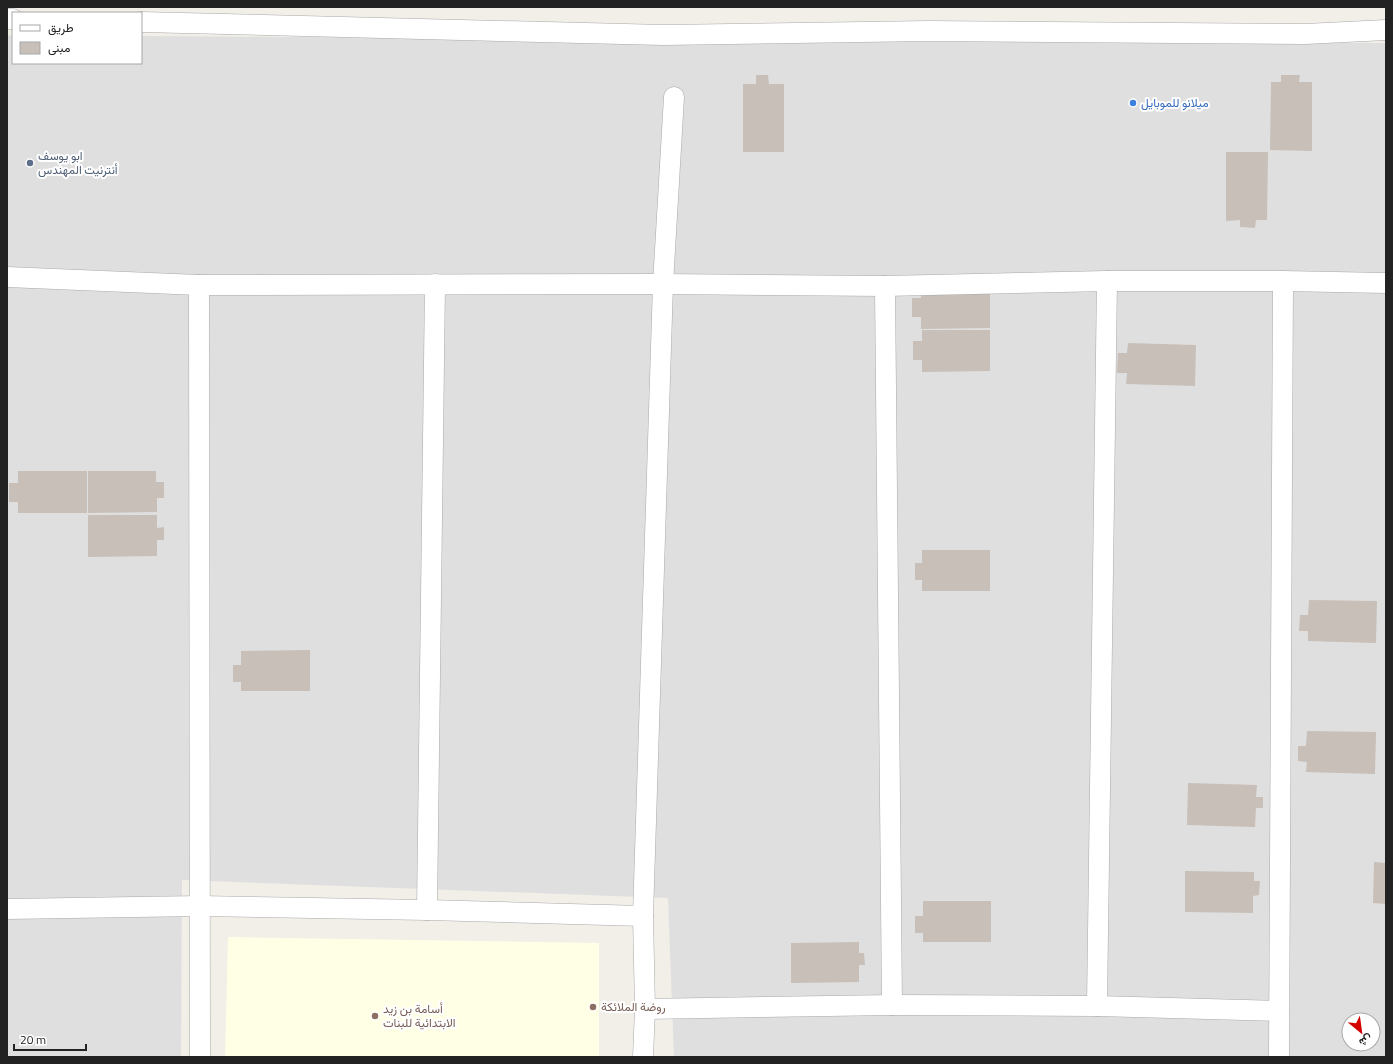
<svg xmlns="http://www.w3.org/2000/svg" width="1393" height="1064" font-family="'Titillium Web',Vazirmatn,sans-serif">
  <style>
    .residential { fill: #e0dfdf; fill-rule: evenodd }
    .education { fill: #ffffe5 }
    .building { fill: #c7bfb8 }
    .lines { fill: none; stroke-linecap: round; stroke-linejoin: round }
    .street-casing { stroke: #a9a9a9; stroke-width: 21 }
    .street { stroke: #fff; stroke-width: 20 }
    .shop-dot { fill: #3f7fe0; stroke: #fff; stroke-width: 1.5 }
    .service-dot { fill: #5c6f8a; stroke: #fff; stroke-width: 1.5 }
    .education-dot { fill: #8d6e63; stroke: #fff; stroke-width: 1.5 }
    .labels { text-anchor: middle; stroke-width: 4; stroke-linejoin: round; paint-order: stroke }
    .shop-label { font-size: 12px; fill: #366cbe; stroke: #fff; text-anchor: start }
    .service-label { font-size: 12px; fill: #4e5e75; stroke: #fff; text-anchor: start }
    .education-label { font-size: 12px; fill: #785e54; stroke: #fff; text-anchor: start }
  </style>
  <rect width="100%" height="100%" fill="#f2efe9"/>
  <path class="residential" d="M7,35l6,1v27h128v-27l1245,7v1014h-712l-6,-159 -486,-18 -1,177h-174zM1349,1020h24v24h-24z"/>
  <path class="education" d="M228,937l371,6v114h-374z"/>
  <g class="building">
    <path d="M756,75h12l1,9h15v68h-41v-68h13z"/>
    <path d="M1281,75h19l-1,7h13v69l-42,-1 1,-68h10z"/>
    <path d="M1226,152h42l-1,68h-11l-1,8 -15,-1v-7l-14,1z"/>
    <path d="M921,288h69v40l-69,1v-12h-9v-19h9z"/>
    <path d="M922,330h68v41l-68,1v-12h-9v-19h9z"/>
    <path d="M1128,343l68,2 -1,41 -69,-2 1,-11h-10l1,-20h9z"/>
    <path d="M18,471h69v42h-69v-11h-9v-19h9z"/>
    <path d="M88,471h68v11h8v16h-7v14l-69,1z"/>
    <path d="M88,515h69v13l7,-1v13h-7v16l-69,1z"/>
    <path d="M922,550h68v41h-68v-11h-7v-17h7z"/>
    <path d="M1309,600l68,1 -1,42 -68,-2v-10h-9l1,-16h8z"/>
    <path d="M310,650v41h-69v-9h-8v-17h8v-14z"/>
    <path d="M1307,731l69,1 -1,42 -69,-2 1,-10 -9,-1v-15h8z"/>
    <path d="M1188,783l69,2 -1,12h7v11h-7l-1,19 -68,-2z"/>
    <path d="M1374,862l12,1v41l-13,-1z"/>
    <path d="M1185,871l69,1v9h6l-1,14 -6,1v17l-68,-1z"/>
    <path d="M923,901h68v41h-68v-9h-8v-17h8z"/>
    <path d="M859,942v11h5l1,12h-6v17l-68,1v-40z"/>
  </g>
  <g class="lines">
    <g class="street-casing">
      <g id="street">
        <path d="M7,19h6"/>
        <path d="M141,22l523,13 264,-4 377,3 81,-4"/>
        <path d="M7,277l192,8 464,-1 222,2 222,-5h176l103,2"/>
        <path d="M199,285l1,772"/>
        <path d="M885,286l7,719"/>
        <path d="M7,909l193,-3 227,4 216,6"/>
        <path d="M427,910l8,-626"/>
        <path d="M1097,1006l10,-725"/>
        <path d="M645,1009l247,-4 205,1 182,5"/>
        <path d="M643,1057l2,-48 -2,-93 20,-632 11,-187"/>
        <path d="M1279,1057l4,-776"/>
      </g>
    </g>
    <use href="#street" class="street"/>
  </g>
  <circle class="shop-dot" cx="1133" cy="103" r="4"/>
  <circle class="service-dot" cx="30" cy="163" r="4"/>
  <g class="education-dot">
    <circle cx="593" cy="1007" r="4"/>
    <circle cx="375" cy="1016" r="4"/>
  </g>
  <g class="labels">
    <g class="shop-label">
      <text x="1141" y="107">ميلانو للموبايل</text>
    </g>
    <g class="service-label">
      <text x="38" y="160">ابو يوسف<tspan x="38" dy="14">أنترنيت المهندس</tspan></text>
    </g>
    <g class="education-label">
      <text x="601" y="1011">روضة الملائكة</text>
      <text x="383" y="1013">أسامة بن زيد<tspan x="383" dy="14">الابتدائية للبنات</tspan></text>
    </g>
  </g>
  <rect width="1393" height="1064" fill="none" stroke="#222222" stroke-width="16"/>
  <rect x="12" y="12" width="130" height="52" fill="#ffffff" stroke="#a7a7a7"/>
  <rect x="20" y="25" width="20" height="6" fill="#ffffff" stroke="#a7a7a7"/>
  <text x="48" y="32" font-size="12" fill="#222222">طريق</text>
  <rect x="20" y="42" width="20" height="12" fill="#c7bfb8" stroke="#a7a7a7"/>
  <text x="48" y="52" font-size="12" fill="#222222">مبنى</text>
  <g transform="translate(1361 1032) rotate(151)"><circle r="19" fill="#ffffff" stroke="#a7a7a7"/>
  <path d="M0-3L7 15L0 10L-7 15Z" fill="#d40000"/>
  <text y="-6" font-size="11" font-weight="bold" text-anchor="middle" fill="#222222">ش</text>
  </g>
  <path d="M14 1044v6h72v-6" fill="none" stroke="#222222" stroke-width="2"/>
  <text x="20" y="1044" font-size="12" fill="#222222" stroke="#ffffff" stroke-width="3" paint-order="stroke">20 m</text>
</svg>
